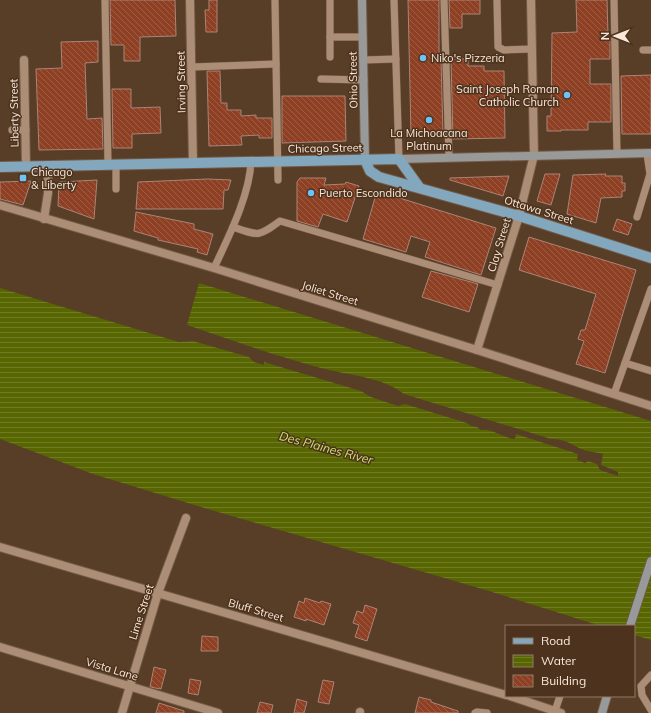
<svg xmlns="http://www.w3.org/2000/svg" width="651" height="713" font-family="Mulish,sans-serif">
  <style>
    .water { fill: url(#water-rules) }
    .building { fill: url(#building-back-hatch); stroke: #aa8477 }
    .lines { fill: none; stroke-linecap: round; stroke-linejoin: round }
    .lane-casing { stroke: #725a46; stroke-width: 8 }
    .street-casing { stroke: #725a46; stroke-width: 10 }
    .secondary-casing { stroke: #725a46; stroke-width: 10 }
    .primary-casing { stroke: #725a46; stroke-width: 12 }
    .lane { stroke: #ac8d75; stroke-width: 7 }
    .street { stroke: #ac8d75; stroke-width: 8 }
    .secondary { stroke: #989a99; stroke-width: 8 }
    .primary { stroke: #83a7bd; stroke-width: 10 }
    .poi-dot { fill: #72c1f5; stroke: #4d331d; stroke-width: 1.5 }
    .labels { text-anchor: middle; stroke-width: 3; stroke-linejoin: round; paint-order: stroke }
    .poi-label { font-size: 11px; fill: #f9e7da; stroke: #4d331d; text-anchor: start }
    .street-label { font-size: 11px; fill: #f9e7da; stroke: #4d331d }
    .water-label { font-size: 12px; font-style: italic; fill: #cae26f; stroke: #4d331d }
  </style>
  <defs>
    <pattern id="water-rules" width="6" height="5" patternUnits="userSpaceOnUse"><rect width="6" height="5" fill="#576600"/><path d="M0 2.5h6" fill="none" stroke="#707c25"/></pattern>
    <pattern id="building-back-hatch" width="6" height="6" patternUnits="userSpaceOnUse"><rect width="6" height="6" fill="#8e4024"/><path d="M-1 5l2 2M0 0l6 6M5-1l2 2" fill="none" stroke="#9f5c43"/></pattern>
  </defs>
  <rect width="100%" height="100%" fill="#583d27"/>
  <path class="water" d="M199,283l452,138v219l-17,-5v-9h-33l-112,-35 -288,-84 -108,-33 -93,-35v-151l179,54 14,-1 56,16 5,5 10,3v-3l97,29 10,6 27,9 7,-2 62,19 4,3 6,1 4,3c11,-2 22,8 34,9l1,-5 62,20 -1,6 8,3 3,-2 9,3 3,6 18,6v-4l-17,-7 2,-11c-7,-2 -15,-2 -22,-5 -10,-5 -18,-11 -30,-10l-147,-45c-21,-17 -57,-19 -83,-26 -46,-12 -90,-28 -134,-43z"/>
  <g class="building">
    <path d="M110,0h65l1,36 -36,1v24h-16v-16h-13z"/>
    <path d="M209,0h8v32h-11l-1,-22h4z"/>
    <path d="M408,0h31v59h2l2,76 -32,1z"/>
    <path d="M449,0h31v14h-18v14h-12z"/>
    <path d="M576,0h31l1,35h2v24h-20v25h21v38h-23v8h-27v1h-14v-15h4l1,-83 25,-1z"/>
    <path d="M98,41v21l-13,1 2,56 15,-1 1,31 -64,1 -3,-81 26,-1 -1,-26z"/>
    <path d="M451,59h17v7h16v5h20l1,67 -52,1z"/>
    <path d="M207,71h13l1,32h6v7h14v6l15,-1v3h16v20h-13v-3l-18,1 1,9 -33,1z"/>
    <path d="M651,75v59h-29l-1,-58z"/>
    <path d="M112,89h19v19l29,-1 1,26 -29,1v14h-19z"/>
    <path d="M282,96h63l1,45 -64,2z"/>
    <path d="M545,174h15l-9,31 -14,-4z"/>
    <path d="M606,174l-1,2h17v7h3v8h-3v6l-21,1 -5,25 -29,-9 6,-39z"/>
    <path d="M509,176l-6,20 -53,-16v-2z"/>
    <path d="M300,178h26l-2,7 21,-1 1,-2 13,4 -12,36 -24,-8 -5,13 -21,-6v-39z"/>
    <path d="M208,179l23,1 -3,10h-4l-1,19h-87l2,-27z"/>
    <path d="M97,180l-3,39 -36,-13 1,-24z"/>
    <path d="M31,181l-8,24 -23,-6v-17z"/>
    <path d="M377,191l119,37 -15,47 -56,-18 5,-15 -19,-6 -5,16 -43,-13z"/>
    <path d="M136,212l58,12v5l19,5 -6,21 -10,-3 1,-3 -40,-9v-2l-24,-7z"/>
    <path d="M617,219l15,5 -4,11 -15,-5z"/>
    <path d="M529,237l107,33 -31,103 -29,-9 8,-23 -6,-2 3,-9h4l11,-36 -77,-24z"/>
    <path d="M431,271l47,13 -9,28 -47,-15z"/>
    <path d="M305,598l15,5 1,-2 10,3 -7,21 -18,-6v2l-12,-4 5,-16 5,2z"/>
    <path d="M365,605l12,4 -10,32 -12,-4 4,-12 -6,-2 4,-12 6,2z"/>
    <path d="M202,636l16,1v14h-17z"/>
    <path d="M154,667l12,3 -5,19 -11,-2z"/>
    <path d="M190,679l11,2 -3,14 -10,-2z"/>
    <path d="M323,680l11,2 -5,22 -11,-2z"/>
    <path d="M419,697l12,3v2l27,9v2h-43z"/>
    <path d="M297,699l10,3 -3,11h-10z"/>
    <path d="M260,702l13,3 -2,8h-14z"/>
    <path d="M159,703l25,8v2h-28z"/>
  </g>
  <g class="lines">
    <g class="lane-casing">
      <g id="lane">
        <path d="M105,0l3,165"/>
        <path d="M275,0l3,180"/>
        <path d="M330,0v57"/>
        <path d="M394,0l5,159"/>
        <path d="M444,0l5,157"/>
        <path d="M497,0l1,47 6,3 28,-1"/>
        <path d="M614,0l3,154"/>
        <path d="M330,37h33"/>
        <path d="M643,50h8"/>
        <path d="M363,60l33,-1"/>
        <path d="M192,67l84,-3"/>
        <path d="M321,79l43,1"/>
        <path d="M12,130h14"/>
        <path d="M116,165v24"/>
        <path d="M637,217l13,-43 -3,-20"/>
        <path d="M233,227c26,9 25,10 47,-6l218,64"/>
        <path d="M214,268c14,-30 36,-73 37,-107"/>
        <path d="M651,289l-26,74 26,8"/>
        <path d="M614,394l11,-31"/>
        <path d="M651,675l-10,11 1,9 9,15"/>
        <path d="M555,711l5,-15"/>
        <path d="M475,713l2,-1 10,1"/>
      </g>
    </g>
    <g class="street-casing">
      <g id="street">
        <path d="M190,0l3,164"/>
        <path d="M24,60l2,106"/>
        <path d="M0,205l214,63 263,82 174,56"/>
        <path d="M44,219l4,-26v-27"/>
        <path d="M477,350l42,-134 15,-61 -3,-155"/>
        <path d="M0,547l506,148"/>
        <path d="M0,647l218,66"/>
        <path d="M510,696l51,17"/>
        <path d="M122,713l36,-120 28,-75"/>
        <path d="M360,713v-1"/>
      </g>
    </g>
    <g class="secondary-casing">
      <g id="secondary">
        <path d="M362,0l3,160"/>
        <path d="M399,159l252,-6"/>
        <path d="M630,626l21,-65"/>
        <path d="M602,713l5,-17"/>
      </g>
    </g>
    <g class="primary-casing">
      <g id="primary">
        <path d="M365,160l5,11 9,6 140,39 132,42"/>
        <path d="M0,167l399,-8 20,28"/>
      </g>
    </g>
    <use href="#lane" class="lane"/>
    <use href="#street" class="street"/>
    <use href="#secondary" class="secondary"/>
    <use href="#primary" class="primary"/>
  </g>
  <g class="poi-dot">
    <circle cx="423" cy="58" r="4"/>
    <circle cx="567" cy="95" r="4"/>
    <circle cx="429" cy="120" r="4"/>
    <rect x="19" y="174" width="8" height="8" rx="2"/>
    <circle cx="311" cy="193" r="4"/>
  </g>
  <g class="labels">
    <g class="poi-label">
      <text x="431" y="62">Niko's Pizzeria</text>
      <text x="559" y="93" text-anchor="end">Saint Joseph Roman<tspan x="559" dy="13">Catholic Church</tspan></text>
      <text x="429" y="137" text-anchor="middle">La Michoacana<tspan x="429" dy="13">Platinum</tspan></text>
      <text x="31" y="176">Chicago<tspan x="31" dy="13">&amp; Liberty</tspan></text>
      <text x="319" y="197">Puerto Escondido</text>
    </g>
    <g class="street-label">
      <text transform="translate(353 80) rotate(-91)" y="4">Ohio Street</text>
      <text transform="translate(181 82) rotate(-91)" y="4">Irving Street</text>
      <text transform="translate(14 113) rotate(-91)" y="4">Liberty Street</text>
      <text transform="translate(325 148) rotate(-1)" y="4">Chicago Street</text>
      <text transform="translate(539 210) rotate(17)" y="4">Ottawa Street</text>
      <text transform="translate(499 245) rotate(-73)" y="4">Clay Street</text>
      <text transform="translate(330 293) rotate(17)" y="4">Joliet Street</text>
      <text transform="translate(256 610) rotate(16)" y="4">Bluff Street</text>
      <text transform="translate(141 612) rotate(-72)" y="4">Lime Street</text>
      <text transform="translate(112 669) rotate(17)" y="4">Vista Lane</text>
    </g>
    <g class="water-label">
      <text transform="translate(326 448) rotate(15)" y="4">Des Plaines River</text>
    </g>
  </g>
  <rect x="505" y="625" width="130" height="72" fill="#4d331d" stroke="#927b69"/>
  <rect x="513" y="638" width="20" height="6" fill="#83a7bd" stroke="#927b69"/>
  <text x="541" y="645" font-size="12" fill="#f9e7da">Road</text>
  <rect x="513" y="655" width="20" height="12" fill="url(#water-rules)" stroke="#927b69"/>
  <text x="541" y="665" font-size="12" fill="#f9e7da">Water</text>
  <rect x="513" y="675" width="20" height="12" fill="url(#building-back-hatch)" stroke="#927b69"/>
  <text x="541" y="685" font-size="12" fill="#f9e7da">Building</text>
  <g transform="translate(615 36) rotate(270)" stroke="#4d331d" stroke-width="3" paint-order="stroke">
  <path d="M0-3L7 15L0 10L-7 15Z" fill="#f9e7da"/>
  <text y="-6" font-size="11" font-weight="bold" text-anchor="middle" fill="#f9e7da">N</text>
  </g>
</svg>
